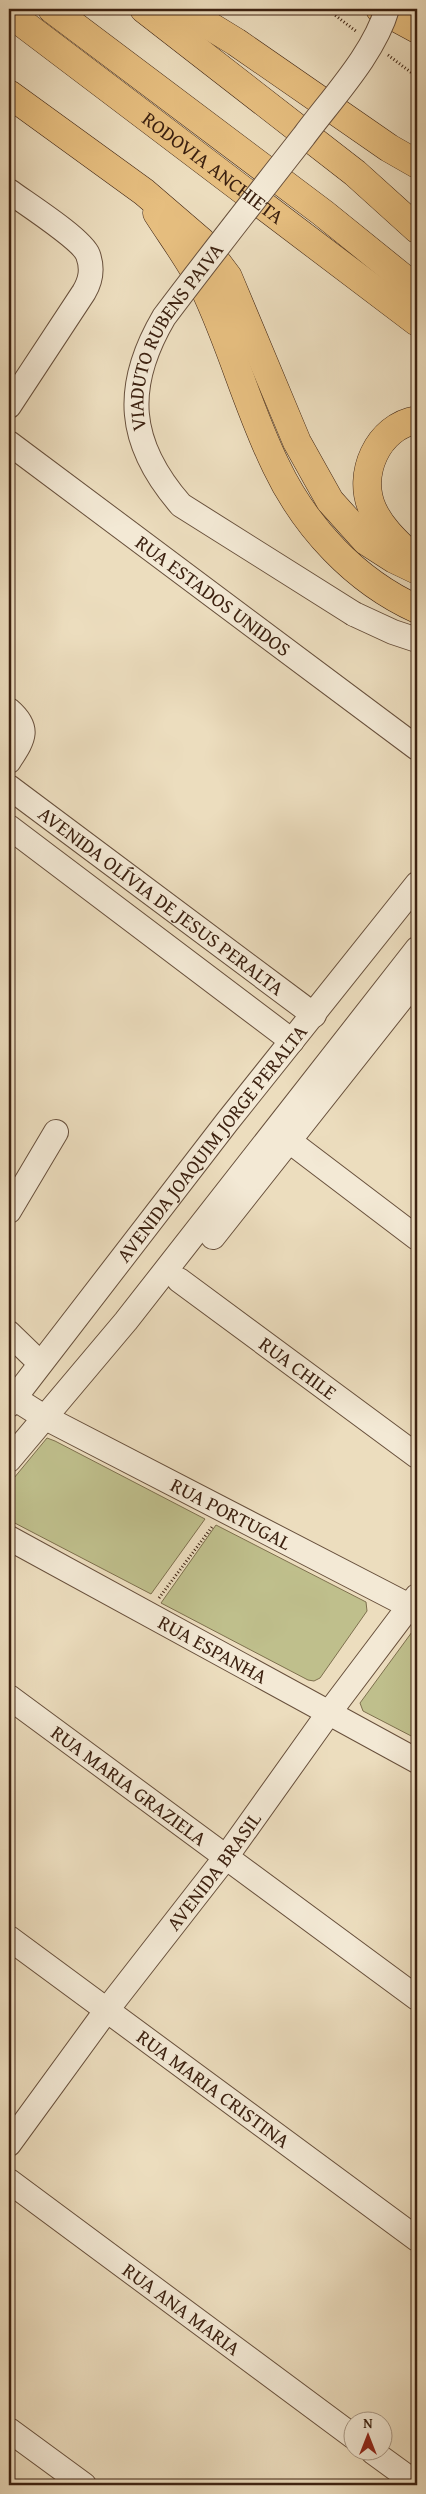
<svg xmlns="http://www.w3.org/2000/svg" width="426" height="2494" font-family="'Gentium Book Plus',serif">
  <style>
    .green { fill: #bfbf8c; stroke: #7e704e }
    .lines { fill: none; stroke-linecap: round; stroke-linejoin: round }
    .minor-casing { stroke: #68503c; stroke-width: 26 }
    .major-casing { stroke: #3c2110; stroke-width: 29 }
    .highway-casing { stroke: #3c2110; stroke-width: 29 }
    .path { stroke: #3c2110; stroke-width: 3; stroke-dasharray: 1 2.5; stroke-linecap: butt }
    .minor { stroke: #f3e9d5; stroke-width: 24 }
    .major { stroke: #e6be7f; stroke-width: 28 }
    .highway { stroke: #e6be7f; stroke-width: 28 }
    .minor-bridge-casing { stroke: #68503c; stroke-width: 26; stroke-linecap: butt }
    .minor-bridge { stroke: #f3e9d5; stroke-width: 24 }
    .labels { text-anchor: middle; stroke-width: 4; stroke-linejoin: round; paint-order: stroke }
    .street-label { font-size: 20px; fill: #3c2110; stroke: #f3e9d5 }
  </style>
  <rect width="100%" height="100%" fill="#ecddbe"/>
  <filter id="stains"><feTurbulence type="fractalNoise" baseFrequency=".004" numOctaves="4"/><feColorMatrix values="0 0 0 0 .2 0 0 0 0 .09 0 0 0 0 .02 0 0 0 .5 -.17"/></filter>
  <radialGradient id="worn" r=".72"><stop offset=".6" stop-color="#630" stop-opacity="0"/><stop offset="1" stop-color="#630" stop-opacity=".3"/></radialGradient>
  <g class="green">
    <path d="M47,1438l8,3 150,78 -54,75 -142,-74v-36z"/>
    <path d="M216,1525l150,77 1,9 -47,67 -6,3 -6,-1 -147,-77z"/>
    <path d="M417,1631v108l-54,-28 -3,-8 52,-71z"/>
  </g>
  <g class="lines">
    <g class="minor-casing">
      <g id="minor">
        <path d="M9,191c16,12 73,48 79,64 5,14 3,25 -4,37l-75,114"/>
        <path id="s1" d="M9,443l408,305"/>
        <path d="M354,614l39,18 24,8"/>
        <path d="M9,710c22,19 14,29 0,51"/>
        <path id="s2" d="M9,787l305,228"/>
        <path d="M9,827l283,214"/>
        <path d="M288,1140l129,98"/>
        <path d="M9,1211l47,-79"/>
        <path d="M213,1237l204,-258"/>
        <path id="s3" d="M179,1280l238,176"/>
        <path d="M9,1333l31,30"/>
        <path id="s4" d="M14,1398l30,19 373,193"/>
        <path id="s5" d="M9,1405l218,-283 190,-238"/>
        <path d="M9,1460l117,-139 291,-372"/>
        <path id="s6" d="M9,1538l408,223"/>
        <path id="s7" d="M9,1697l408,301"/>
        <path id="s8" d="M9,1938l408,301"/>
        <path id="s9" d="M9,2144l97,-133 120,-154 102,-143 89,-118"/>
        <path id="s10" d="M9,2181l345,256"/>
        <path d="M9,2430l75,55"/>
        <path d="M373,2452l44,32"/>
      </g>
    </g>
    <g class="major-casing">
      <path id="major" d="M380,9l37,20"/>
    </g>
    <g class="highway-casing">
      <g id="highway">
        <path d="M52,9l271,204 94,76"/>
        <path d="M144,9l211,164 62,56"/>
        <path d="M182,9l54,33 153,106 28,16"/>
        <path id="s11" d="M9,13l408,309"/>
        <path d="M9,94l135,98 57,49 27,36 69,165 33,59 36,40 28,18 23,11"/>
        <path d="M157,213c16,25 35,50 48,77 27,57 43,119 71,176 29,61 79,115 141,143"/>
        <path d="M415,560c-15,-15 -33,-30 -42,-50 -17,-35 5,-84 44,-90"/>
      </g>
    </g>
    <g class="path">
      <path d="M327,9l30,23"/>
      <path d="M388,55l29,22"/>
      <path d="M159,1598l53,-71"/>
    </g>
    <use href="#minor" class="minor"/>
    <use href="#major" class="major"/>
    <use href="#highway" class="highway"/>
    <g class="minor-bridge-casing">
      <g id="minor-bridge">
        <path id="s12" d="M354,614l-173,-109c-54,-62 -58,-118 -17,-188 46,-61 93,-121 140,-181 28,-38 70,-82 83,-127"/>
      </g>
    </g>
    <use href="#minor-bridge" class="minor-bridge"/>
  </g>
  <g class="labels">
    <g class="street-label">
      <text dy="7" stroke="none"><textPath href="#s11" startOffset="256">RODOVIA ANCHIETA</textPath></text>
      <text dy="7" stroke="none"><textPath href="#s12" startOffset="395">VIADUTO RUBENS PAIVA</textPath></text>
      <text dy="7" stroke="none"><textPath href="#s1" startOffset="255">RUA ESTADOS UNIDOS</textPath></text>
      <text dy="7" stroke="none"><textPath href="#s2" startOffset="190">AVENIDA OLÍVIA DE JESUS PERALTA</textPath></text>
      <text dy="7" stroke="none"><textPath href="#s5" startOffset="331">AVENIDA JOAQUIM JORGE PERALTA</textPath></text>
      <text dy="7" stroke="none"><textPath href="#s3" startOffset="148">RUA CHILE</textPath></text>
      <text dy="7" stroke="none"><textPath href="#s4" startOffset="246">RUA PORTUGAL</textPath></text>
      <text dy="7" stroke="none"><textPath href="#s6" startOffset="232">RUA ESPANHA</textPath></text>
      <text dy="7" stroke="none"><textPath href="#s7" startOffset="149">RUA MARIA GRAZIELA</textPath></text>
      <text dy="7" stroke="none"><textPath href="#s9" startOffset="341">AVENIDA BRASIL</textPath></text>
      <text dy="7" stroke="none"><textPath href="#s8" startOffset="254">RUA MARIA CRISTINA</textPath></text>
      <text dy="7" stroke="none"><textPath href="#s10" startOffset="215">RUA ANA MARIA</textPath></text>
    </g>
  </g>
  <rect width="426" height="2494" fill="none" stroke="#ecddbe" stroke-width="30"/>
  <rect x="10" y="10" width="406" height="2474" fill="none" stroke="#3c2110" stroke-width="2.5"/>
  <rect x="15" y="15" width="396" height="2464" fill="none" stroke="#3c2110"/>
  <g transform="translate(368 2436)"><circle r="24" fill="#f3e9d5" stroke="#aa9986"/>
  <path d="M0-4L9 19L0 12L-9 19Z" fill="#8f2418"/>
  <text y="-8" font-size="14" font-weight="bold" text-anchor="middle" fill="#3c2110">N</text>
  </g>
  <rect width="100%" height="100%" filter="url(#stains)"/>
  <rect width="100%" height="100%" fill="url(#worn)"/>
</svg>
